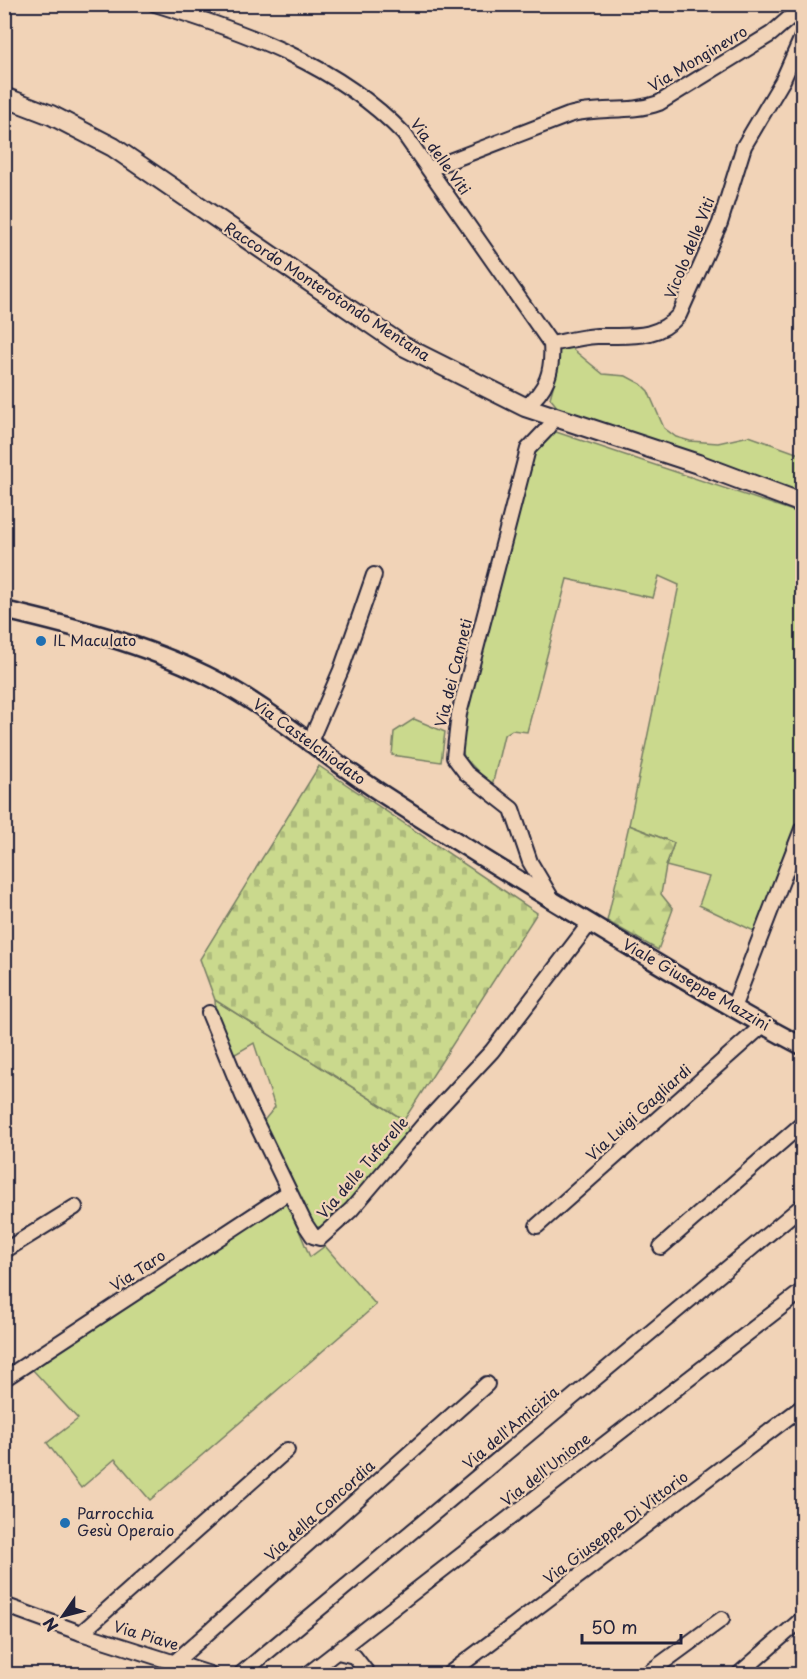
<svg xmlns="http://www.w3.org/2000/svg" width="807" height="1679" font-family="'Playpen Sans',sans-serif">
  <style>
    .green { fill: #cad98d; stroke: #767e64; stroke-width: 1.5 }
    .forest { fill: url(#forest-firs); stroke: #767e64; stroke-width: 1.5 }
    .cemetery { fill: url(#cemetery-stones); stroke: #767e64; stroke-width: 1.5 }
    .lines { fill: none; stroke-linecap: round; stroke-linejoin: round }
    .minor-casing { stroke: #22223b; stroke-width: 18 }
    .tertiary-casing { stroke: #22223b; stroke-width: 21 }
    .secondary-casing { stroke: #22223b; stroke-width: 22 }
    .minor { stroke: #f1d3b7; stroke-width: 14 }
    .tertiary { stroke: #f1d3b7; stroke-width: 16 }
    .secondary { stroke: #f1d3b7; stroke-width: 18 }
    .poi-dot { fill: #1f6fb2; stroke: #f1d3b7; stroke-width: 2 }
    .labels { text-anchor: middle; stroke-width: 4.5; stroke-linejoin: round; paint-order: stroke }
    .street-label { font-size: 15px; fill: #22223b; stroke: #f1d3b7 }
    .poi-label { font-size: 15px; fill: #22223b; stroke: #f1d3b7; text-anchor: start }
  </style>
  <defs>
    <pattern id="forest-firs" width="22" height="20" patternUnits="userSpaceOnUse" patternTransform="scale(1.5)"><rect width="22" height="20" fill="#cad98d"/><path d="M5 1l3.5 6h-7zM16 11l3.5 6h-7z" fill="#adba7b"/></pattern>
    <pattern id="cemetery-stones" width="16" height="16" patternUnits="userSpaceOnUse" patternTransform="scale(1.5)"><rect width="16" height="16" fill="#cad98d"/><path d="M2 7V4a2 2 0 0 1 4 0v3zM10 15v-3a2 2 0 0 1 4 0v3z" fill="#adba7b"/></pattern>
  </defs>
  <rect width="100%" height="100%" fill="#f1d3b7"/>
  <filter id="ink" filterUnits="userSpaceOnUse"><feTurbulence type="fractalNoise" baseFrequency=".0167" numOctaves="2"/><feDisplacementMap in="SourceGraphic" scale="12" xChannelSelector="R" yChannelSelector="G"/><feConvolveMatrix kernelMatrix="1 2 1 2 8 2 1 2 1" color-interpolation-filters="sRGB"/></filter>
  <g filter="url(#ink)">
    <g class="green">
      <path d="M561,347h9l33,27 23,2 15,8 7,7 16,37 12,9 14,4 28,2 31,-7 53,19v38l-234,-78 -10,-7 -8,-10 6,-22 -1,-18z"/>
      <path d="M553,431l249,83v300l-46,118 -57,-27 10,-28 -43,-11 8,-23 -45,-18 50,-240 -20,-9 -6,22 -86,-19 -40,153 -15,-2 -8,5 -12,51 -28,-29 -4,-16 73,-292z"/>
      <path d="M414,719l31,13 -4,30 -49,-7 2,-23z"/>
      <path d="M215,1000l189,120 5,12 -83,95h-13l-52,-103 14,-17 -21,-64 -22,13 -16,-39z"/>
      <path d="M287,1201l23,56 15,-11 51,59 -226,195 -35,-41 -34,29 -34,-45 31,-24 -47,-51z"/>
    </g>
    <path class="forest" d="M629,825l45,18 -8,23 -5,28 12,15 -15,41 -51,-29z"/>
    <path class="cemetery" d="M319,766l218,147 -133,207 -189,-120 -15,-41z"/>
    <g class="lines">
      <g class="minor-casing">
        <g id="minor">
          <path d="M155,4c90,28 182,60 249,130l147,210c2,27 -4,46 -26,63"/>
          <path d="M429,169l140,-54c30,-9 60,-1 90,-12l112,-69 31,-27"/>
          <path d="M551,344c15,-3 30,-7 46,-8 31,-1 59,5 82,-21l41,-92 24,-77 39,-66 19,-43"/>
          <path d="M549,427l-21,22 -69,265 -5,43 12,16 46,36 18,53 22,37"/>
          <path d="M309,744l32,-74 33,-95"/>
          <path d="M733,1008l69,-179"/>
          <path d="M209,1013l34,83 62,128 8,12 7,2 31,-28 74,-87 67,-72 98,-128"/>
          <path d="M537,1226l225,-200"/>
          <path d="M661,1247l141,-123"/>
          <path d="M4,1251l71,-44"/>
          <path d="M4,1379l285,-187"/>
          <path d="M4,1605l77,28 129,41"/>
          <path d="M81,1633l206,-183"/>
          <path d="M338,1652l16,4 14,18"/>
          <path d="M175,1662l312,-278"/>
          <path d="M241,1674l561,-468"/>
          <path d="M308,1674l494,-383"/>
          <path d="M449,1674l353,-267"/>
          <path d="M647,1674l75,-55"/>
          <path d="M739,1674l63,-55"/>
        </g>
      </g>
      <g class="tertiary-casing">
        <path id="tertiary" d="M4,610c68,16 139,34 202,65 62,30 116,80 175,118 77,50 155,98 234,145 62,37 123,75 187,108"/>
      </g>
      <g class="secondary-casing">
        <path id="secondary" d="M4,97l47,18 62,32 290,199 122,61 173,57 104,39"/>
      </g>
      <use href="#minor" class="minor"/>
      <use href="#tertiary" class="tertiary"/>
      <use href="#secondary" class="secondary"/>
    </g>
  </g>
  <g class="poi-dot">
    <circle cx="41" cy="641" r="6"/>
    <circle cx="65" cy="1523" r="6"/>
  </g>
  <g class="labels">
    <g class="street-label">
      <text transform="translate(698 59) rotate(-31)" y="5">Via Monginevro</text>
      <text transform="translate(440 157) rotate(54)" y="5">Via delle Viti</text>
      <text transform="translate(690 248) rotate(-68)" y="5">Vicolo delle Viti</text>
      <text transform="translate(327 292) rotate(33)" y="5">Raccordo Monterotondo Mentana</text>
      <text transform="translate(454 673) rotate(-76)" y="5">Via dei Canneti</text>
      <text transform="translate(309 742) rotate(36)" y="5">Via Castelchiodato</text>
      <text transform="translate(696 985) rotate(30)" y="5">Viale Giuseppe Mazzini</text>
      <text transform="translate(639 1113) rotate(-42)" y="5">Via Luigi Gagliardi</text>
      <text transform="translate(363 1168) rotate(-49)" y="5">Via delle Tufarelle</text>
      <text transform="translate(138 1271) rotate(-33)" y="5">Via Taro</text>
      <text transform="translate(511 1428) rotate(-40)" y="5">Via dell'Amicizia</text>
      <text transform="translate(546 1470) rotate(-38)" y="5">Via dell'Unione</text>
      <text transform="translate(320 1511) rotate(-42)" y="5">Via della Concordia</text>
      <text transform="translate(616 1528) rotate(-37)" y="5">Via Giuseppe Di Vittorio</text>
      <text transform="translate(146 1636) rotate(17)" y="5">Via Piave</text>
    </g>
    <g class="poi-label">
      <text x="53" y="646">IL Maculato</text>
      <text x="77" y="1519">Parrocchia<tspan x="77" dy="17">Gesù Operaio</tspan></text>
    </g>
  </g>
  <rect width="807" height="1679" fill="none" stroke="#f1d3b7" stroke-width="24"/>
  <rect x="12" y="12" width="783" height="1655" fill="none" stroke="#22223b" stroke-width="2" filter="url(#ink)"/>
  <g transform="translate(63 1616) rotate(235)" stroke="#f1d3b7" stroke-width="4.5" paint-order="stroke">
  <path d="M0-4.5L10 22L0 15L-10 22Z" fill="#22223b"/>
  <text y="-9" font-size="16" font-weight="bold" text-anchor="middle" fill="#22223b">N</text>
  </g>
  <path d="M582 1634v9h99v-9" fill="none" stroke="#22223b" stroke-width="3"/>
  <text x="591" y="1634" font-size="18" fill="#22223b" stroke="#f1d3b7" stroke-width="4.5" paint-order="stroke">50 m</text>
</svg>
